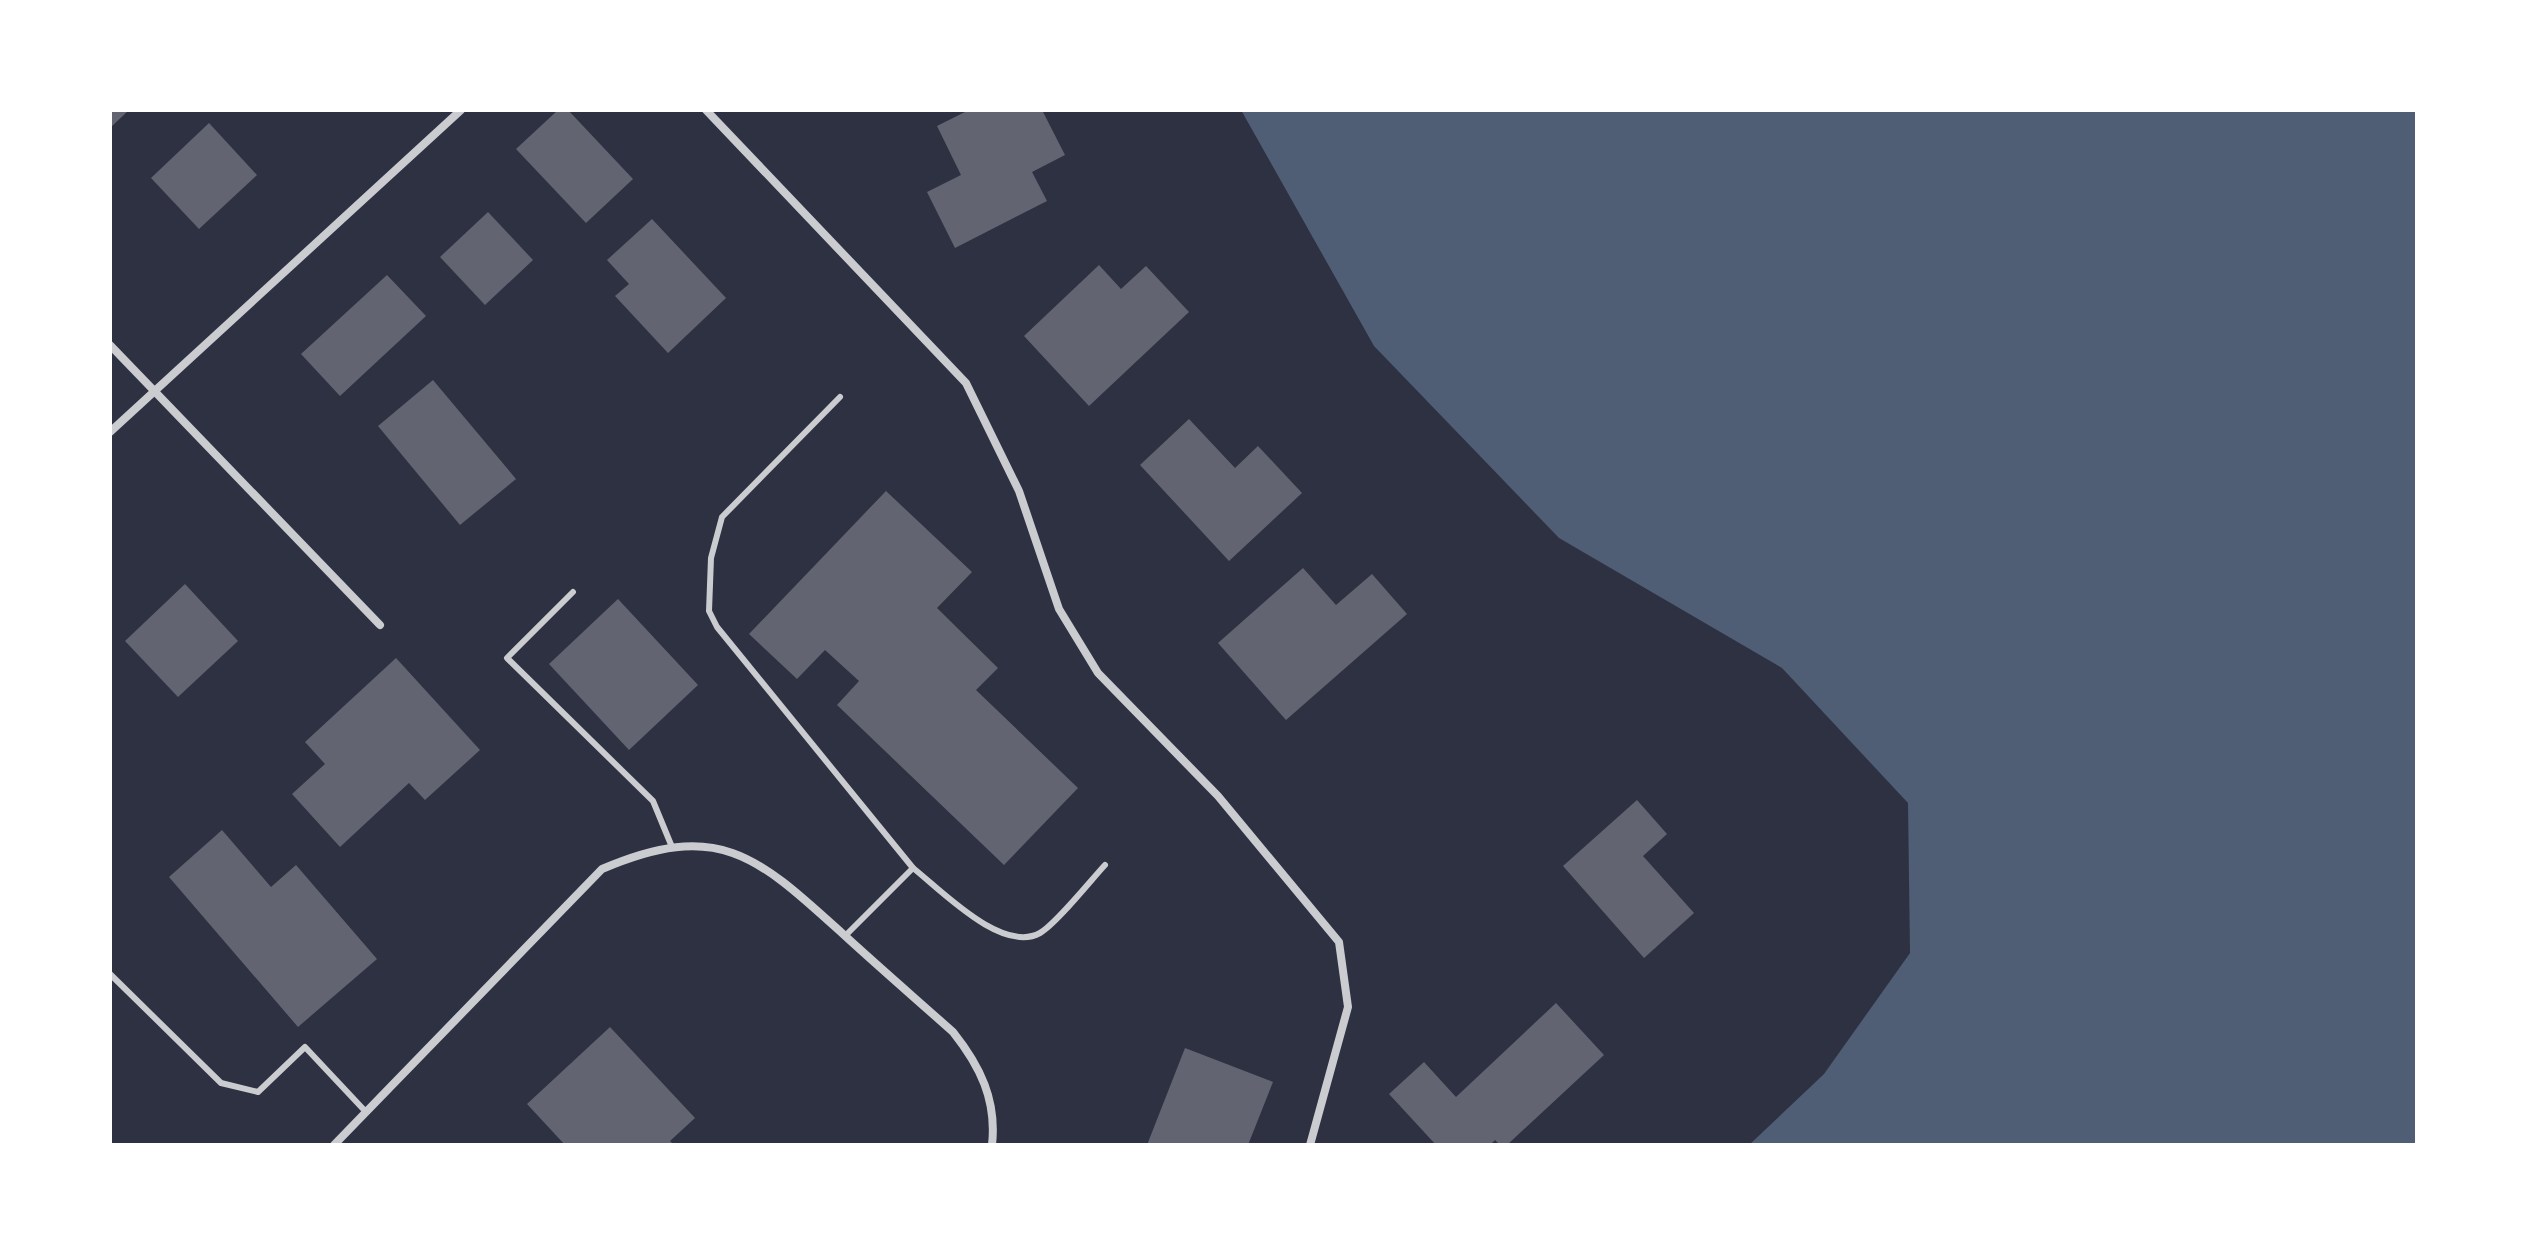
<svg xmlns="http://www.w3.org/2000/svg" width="2527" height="1255" font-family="Arial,sans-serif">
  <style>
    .water { fill: #4f5d75 }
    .building { fill: #626471 }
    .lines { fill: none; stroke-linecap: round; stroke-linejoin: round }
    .service { stroke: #caccd0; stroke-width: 6 }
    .minor { stroke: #caccd0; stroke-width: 8 }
  </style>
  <rect width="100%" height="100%" fill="#2d3142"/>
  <path class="water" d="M1241,110h1176v1035h-668l75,-71 86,-121 -2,-150 -126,-135 -223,-130 -185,-192z"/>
  <g class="building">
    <path d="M110,110h19l-19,18z"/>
    <path d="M558,110h10l65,69 -47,44 -70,-74z"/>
    <path d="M969,110h73l23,45 -33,17 15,29 -92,47 -28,-56 34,-17 -24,-49z"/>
    <path d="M209,123l48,52 -58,54 -48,-51z"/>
    <path d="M488,212l45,48 -48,45 -45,-48z"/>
    <path d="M652,219l74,79 -58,55 -53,-57 14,-12 -22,-24z"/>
    <path d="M1099,265l22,24 25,-23 43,46 -100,94 -65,-70z"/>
    <path d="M387,275l39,41 -86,80 -39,-42z"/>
    <path d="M433,380l83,99 -56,46 -82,-99z"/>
    <path d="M1189,419l46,49 23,-22 44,47 -73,68 -89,-96z"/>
    <path d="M886,491l86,81 -35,36 61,60 -22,22 102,98 -74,77 -167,-160 22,-24 -34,-31 -28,29 -48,-45z"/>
    <path d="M1303,568l33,37 36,-31 35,40 -121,106 -68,-77z"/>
    <path d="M185,584l53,57 -60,56 -53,-56z"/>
    <path d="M618,599l80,86 -69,65 -80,-86z"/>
    <path d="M396,658l84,92 -55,50 -16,-17 -69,64 -48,-53 33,-30 -20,-22z"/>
    <path d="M1637,800l30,34 -24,22 51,57 -50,45 -81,-92z"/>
    <path d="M222,830l49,57 25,-22 81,94 -79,68 -129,-150z"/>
    <path d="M1556,1003l48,52 -97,90h-7l-5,-5 -5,5h-54l-47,-51 35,-32 32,35z"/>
    <path d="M610,1027l85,91 -25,23 4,4h-109l-38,-41z"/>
    <path d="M1185,1048l88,34 -25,63h-101z"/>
  </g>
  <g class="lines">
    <g class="service">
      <path d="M840,397l-118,120 -11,41 -2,53 8,16 196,241 -68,68"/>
      <path d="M573,592l-66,66 146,143 19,46"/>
      <path d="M913,868c28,22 89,86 127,65 16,-9 51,-53 65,-68"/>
      <path d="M110,974l111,109 37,9 47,-45 61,65"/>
    </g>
    <g class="minor">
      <path d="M706,110l260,273 53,108 40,118 39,64 120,123 121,146 9,65 -38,138"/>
      <path d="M110,345l270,280"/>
      <path d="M110,432l351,-322"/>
      <path d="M334,1145l268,-276c117,-50 155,-13 241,65 36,33 73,65 110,98 27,34 44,68 39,113"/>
    </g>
  </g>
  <rect width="2527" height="1255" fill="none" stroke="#ffffff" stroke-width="224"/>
</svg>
